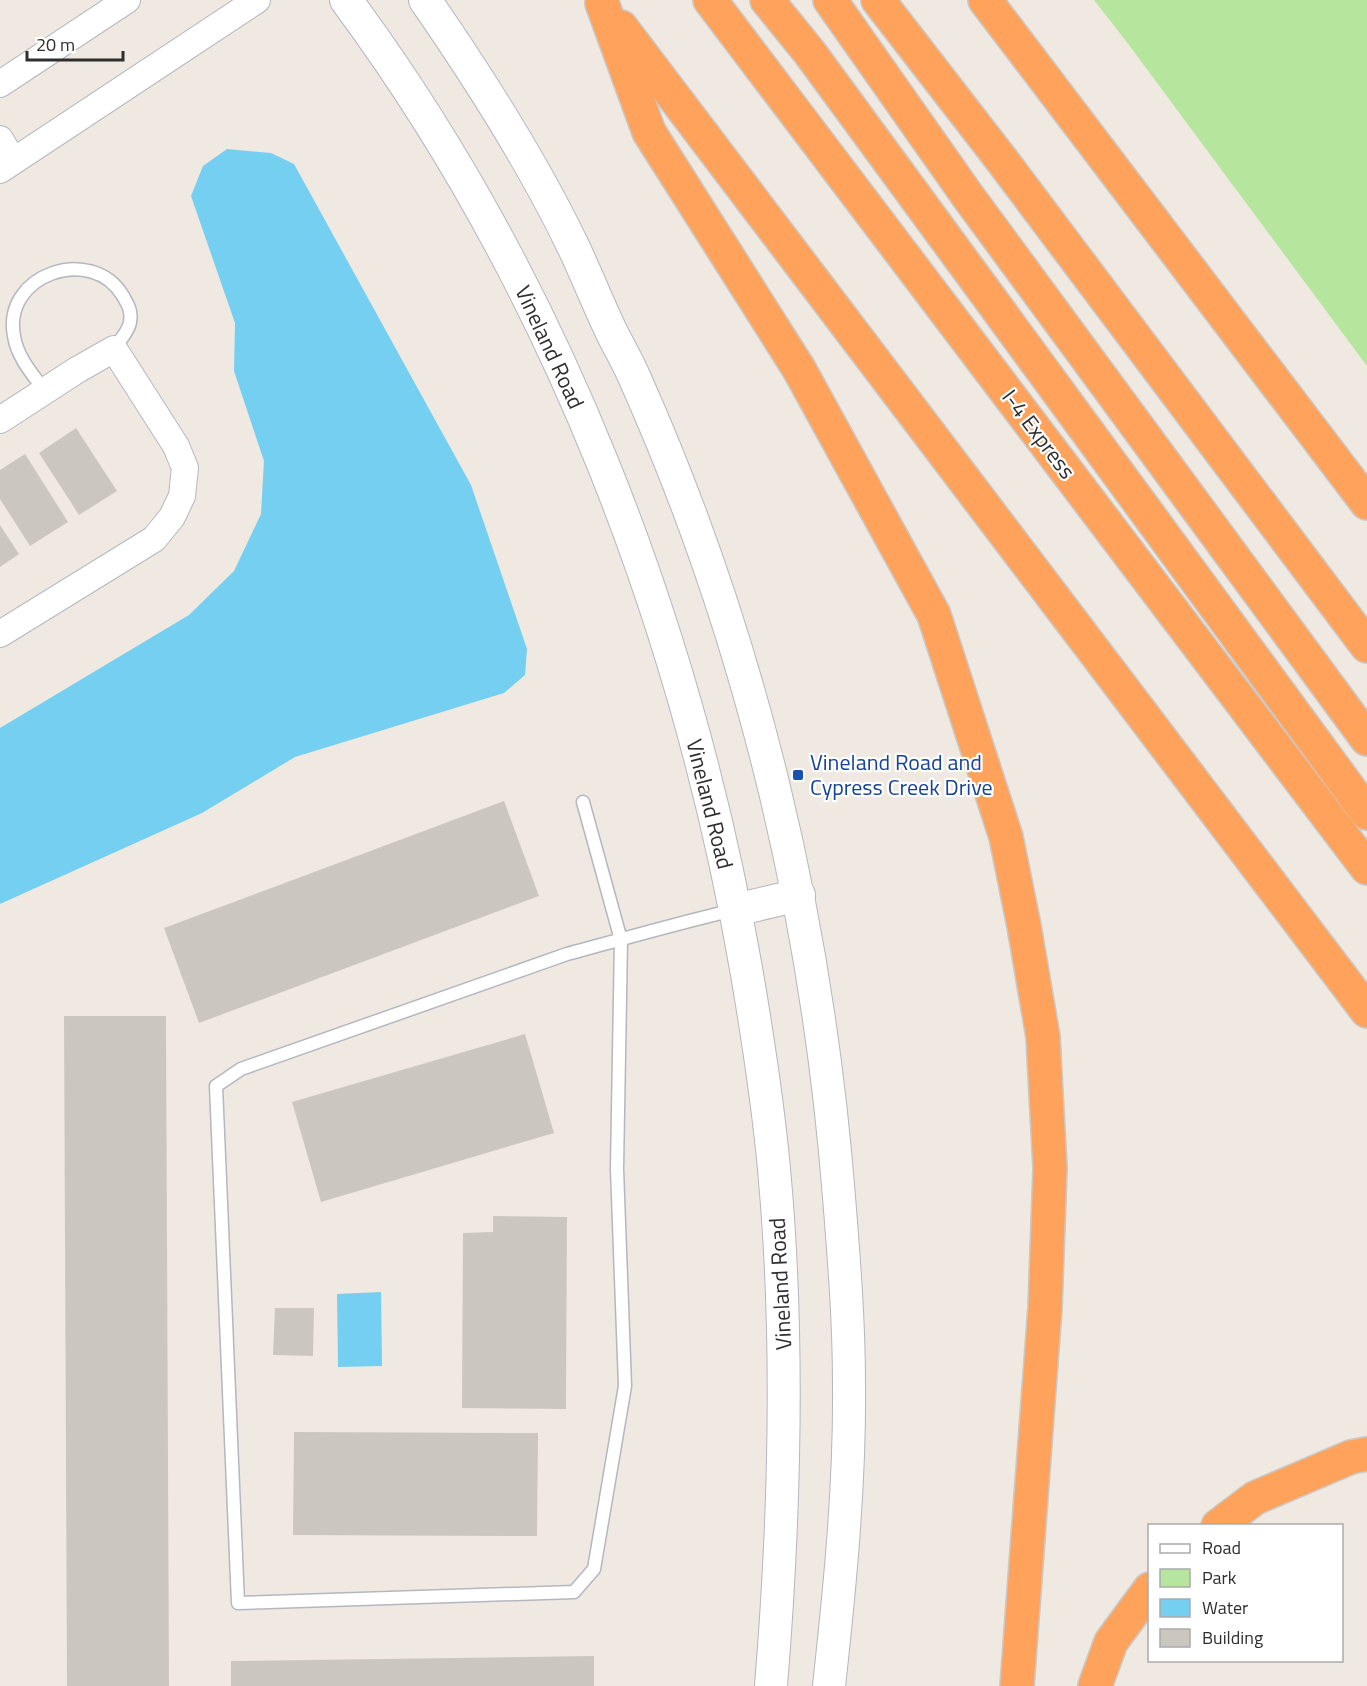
<svg xmlns="http://www.w3.org/2000/svg" width="1367" height="1686" font-family="'Titillium Web',sans-serif">
<style>
.green{fill:#b6e59e}
.water{fill:#75cff0}
.building{fill:#cbc7bf}
.lines{fill:none;stroke-linecap:round;stroke-linejoin:round}
.service-casing{stroke:#b4b7c1;stroke-width:15}
.minor-casing{stroke:#b4b7c1;stroke-width:28}
.tertiary-casing{stroke:#b4b7c1;stroke-width:34}
.motorway-casing{stroke:#c9c9c9;stroke-width:36}
.service{stroke:#fff;stroke-width:12}
.minor{stroke:#fff;stroke-width:26}
.tertiary{stroke:#fff;stroke-width:32}
.motorway{stroke:#ffa35c;stroke-width:33}
.transit-dot{fill:#1a4fb4;stroke:#fff;stroke-width:2}
.labels{text-anchor:middle;dominant-baseline:central;stroke-width:4.5;stroke-linejoin:round;paint-order:stroke}
.street-label{font-size:22px;fill:#2e2e2e;stroke:#fff}
.transit-label{font-size:22px;fill:#164399;stroke:#fff;text-anchor:start}
</style>
<rect width="100%" height="100%" fill="#efe9e1"/>
<polygon class="green" points="1094,0 1367,0 1367,366 1126,41"/>
<g class="water">
<polygon points="227,149 271,153 294,164 471,485 527,649 525,675 504,693 295,757 202,813 0,904 0,728 189,615 234,571 261,514 264,461 234,371 235,323 191,196 203,166"/>
<polygon points="381,1292 382,1366 338,1367 337,1294"/>
</g>
<g class="building">
<polygon points="76,428 117,491 79,515 39,453"/>
<polygon points="25,454 68,522 30,546 0,499 0,470"/>
<polygon points="0,525 19,554 0,567"/>
<polygon points="504,801 539,896 199,1023 164,928"/>
<polygon points="64,1016 166,1016 169,1686 67,1686"/>
<polygon points="525,1034 554,1133 321,1202 292,1102"/>
<polygon points="493,1216 567,1217 566,1409 462,1408 463,1233 493,1232"/>
<polygon points="275,1308 314,1308 313,1356 273,1355"/>
<polygon points="294,1432 538,1433 537,1536 293,1535"/>
<polygon points="594,1656 594,1686 231,1686 231,1661"/>
</g>
<g class="lines">
<defs>
<g id="service">
<path d="M45,391C33,375 17,357 14,336C2,274 92,244 123,296C128,305 132,311 130,322C129,331 119,341 114,349"/>
<path d="M583,802L621,940L617,1169L625,1386L594,1569L574,1592L238,1603L216,1086L241,1069L567,954C623,939 678,923 734,910"/>
</g>
<g id="minor">
<polyline points="0,84 127,0"/>
<polyline points="0,139 13,161"/>
<polyline points="0,170 257,0"/>
<polyline points="0,420 77,370 114,349 176,446 185,468 182,496 172,517 154,539 0,634"/>
</g>
<g id="tertiary">
<path d="M346,0C556,283 687,628 747,974C758,1039 768,1104 774,1169C790,1341 785,1514 771,1686"/>
<path d="M425,0C479,78 531,159 572,244C586,273 598,304 612,333C620,349 629,364 636,381C751,639 817,917 839,1197C844,1259 849,1322 849,1384C850,1485 840,1586 829,1686"/>
<polyline points="735,910 799,895"/>
</g>
<g id="motorway">
<polyline points="710,0 1367,868"/>
<polyline points="767,0 810,53 1367,813"/>
<polyline points="830,0 967,195 1367,739"/>
<polyline points="878,0 1001,159 1367,646"/>
<polyline points="985,0 1367,503"/>
<polyline points="602,3 649,132 799,369 934,615 1006,837 1024,926 1043,1037 1050,1168 1045,1308 1017,1686"/>
<polyline points="621,27 1367,1011"/>
<polyline points="1218,1526 1255,1498 1351,1457 1367,1454"/>
<polyline points="1095,1686 1111,1642 1150,1589"/>
</g>
</defs>
<use href="#service" class="service-casing"/>
<use href="#minor" class="minor-casing"/>
<use href="#tertiary" class="tertiary-casing"/>
<use href="#motorway" class="motorway-casing"/>
<use href="#service" class="service"/>
<use href="#minor" class="minor"/>
<use href="#tertiary" class="tertiary"/>
<use href="#motorway" class="motorway"/>
</g>
<rect class="transit-dot" x="792" y="769" width="12" height="12" rx="3"/>
<g class="labels">
<g class="street-label">
<text transform="translate(550 347) rotate(65)">Vineland Road</text>
<text transform="translate(1039 434) rotate(53)">I-4 Express</text>
<text transform="translate(710 804) rotate(76)">Vineland Road</text>
<text transform="translate(780 1284) rotate(-93)">Vineland Road</text>
</g>
<g class="transit-label">
<text x="810" y="762">Vineland Road and<tspan x="810" dy="25">Cypress Creek Drive</tspan></text>
</g>
</g>
<rect x="1148" y="1524" width="195" height="138" fill="#ffffff" stroke="#ababab" stroke-width="1.5"/>
<rect x="1160" y="1544" width="30" height="9" fill="#ffffff" stroke="#ababab" stroke-width="1.5"/>
<text x="1202" y="1554" font-size="18" fill="#2e2e2e">Road</text>
<rect x="1160" y="1569" width="30" height="18" fill="#b6e59e" stroke="#ababab" stroke-width="1.5"/>
<text x="1202" y="1584" font-size="18" fill="#2e2e2e">Park</text>
<rect x="1160" y="1599" width="30" height="18" fill="#75cff0" stroke="#ababab" stroke-width="1.5"/>
<text x="1202" y="1614" font-size="18" fill="#2e2e2e">Water</text>
<rect x="1160" y="1629" width="30" height="18" fill="#cbc7bf" stroke="#ababab" stroke-width="1.5"/>
<text x="1202" y="1644" font-size="18" fill="#2e2e2e">Building</text>
<path d="M27 51v9h96v-9" fill="none" stroke="#2e2e2e" stroke-width="3"/>
<text x="36" y="51" font-size="18" fill="#2e2e2e" stroke="#ffffff" stroke-width="4.5" paint-order="stroke">20 m</text>
</svg>
